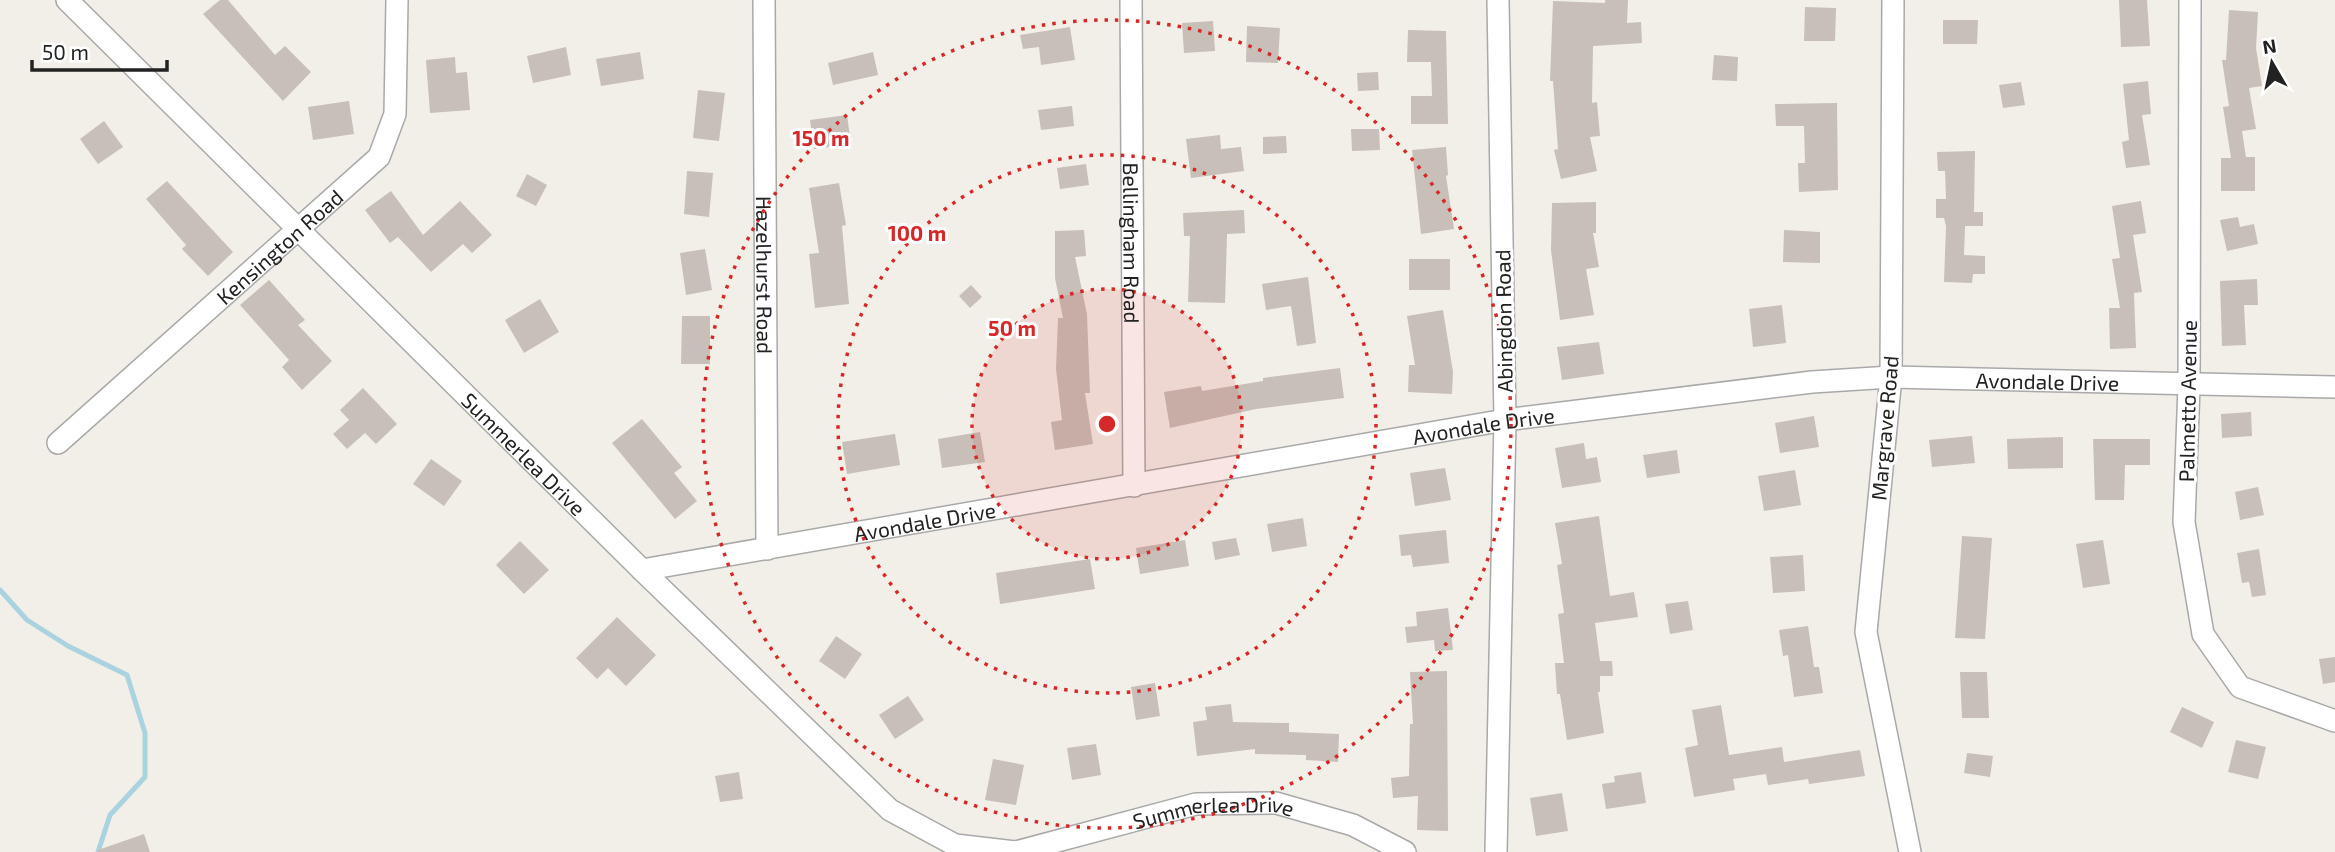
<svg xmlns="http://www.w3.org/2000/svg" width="2335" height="852" font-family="'Exo 2',sans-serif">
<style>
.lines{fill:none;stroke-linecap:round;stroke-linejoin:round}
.stream{stroke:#aad3df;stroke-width:5}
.building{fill:#c7bfb8}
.minor-casing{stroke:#a9a9a9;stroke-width:24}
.minor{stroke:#fff;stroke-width:21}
.ring{fill:none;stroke:#d62828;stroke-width:3.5;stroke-dasharray:3.5 7}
.labels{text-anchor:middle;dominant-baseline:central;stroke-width:6;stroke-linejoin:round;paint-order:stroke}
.street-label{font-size:21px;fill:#222;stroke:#fff}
.centre{fill:#d62828;stroke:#fff;stroke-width:3.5}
.ring-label{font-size:21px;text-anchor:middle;font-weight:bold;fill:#d62828;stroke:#fff;stroke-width:6;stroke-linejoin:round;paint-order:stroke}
</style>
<rect width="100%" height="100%" fill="#f2efe9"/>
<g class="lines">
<polyline class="stream" points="0,590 27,620 68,646 127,675 145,733 145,777 110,815 98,852"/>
</g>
<g class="building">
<polygon points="220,0 228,0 275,55 285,46 311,72 283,101 203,14"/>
<polygon points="1605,0 1628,0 1627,23 1641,22 1642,43 1593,46 1592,103 1597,102 1600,136 1590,137 1597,171 1561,179 1554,150 1558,149 1553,81 1550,81 1553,1 1605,3"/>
<polygon points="2119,0 2147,0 2150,46 2121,47"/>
<polygon points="1805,7 1836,8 1835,41 1804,41"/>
<polygon points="2229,10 2258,12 2256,48 2262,86 2249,88 2256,129 2242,131 2246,157 2255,157 2255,191 2221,191 2221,158 2231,158 2223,107 2229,106 2222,60 2226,60"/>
<polygon points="1943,20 1978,20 1977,44 1943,44"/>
<polygon points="1213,21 1215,51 1184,53 1182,23"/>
<polygon points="1247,26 1280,28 1278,63 1246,62"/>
<polygon points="1070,27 1075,60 1041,65 1039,47 1023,49 1020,35"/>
<polygon points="1408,30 1446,31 1448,124 1411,124 1411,96 1432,96 1431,62 1407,62"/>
<polygon points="566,47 571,75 533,83 527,56"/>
<polygon points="640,52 644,79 601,86 596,59"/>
<polygon points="873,52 878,75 833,85 828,63"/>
<polygon points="1714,55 1738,57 1737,81 1712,80"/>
<polygon points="455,57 456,73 467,72 470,110 430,113 426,60"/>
<polygon points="1378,72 1379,90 1358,91 1357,73"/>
<polygon points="2148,81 2151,114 2142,115 2150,165 2126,168 2122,142 2129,140 2123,84"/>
<polygon points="2021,82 2025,105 2003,108 1999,85"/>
<polygon points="698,90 725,93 719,141 693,138"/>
<polygon points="349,101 354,134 313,140 308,107"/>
<polygon points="1837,103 1838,190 1799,192 1798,163 1805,163 1804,126 1776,126 1775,104"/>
<polygon points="1072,106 1074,126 1041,130 1038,110"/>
<polygon points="847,115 851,144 814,149 810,120"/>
<polygon points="104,121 123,147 98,164 80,139"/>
<polygon points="1351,129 1379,129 1380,150 1352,151"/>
<polygon points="1220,135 1221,149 1241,147 1244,171 1191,178 1186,139"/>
<polygon points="1286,136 1287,153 1263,154 1263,137"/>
<polygon points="1446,147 1448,175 1446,176 1454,229 1421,234 1412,150"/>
<polygon points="1975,151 1974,212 1983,212 1983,226 1965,226 1964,255 1985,256 1985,274 1973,274 1972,283 1944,282 1946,226 1944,218 1936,218 1936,199 1946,199 1945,171 1938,171 1937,152"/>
<polygon points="1086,164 1089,185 1060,189 1057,168"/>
<polygon points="687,171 713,173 709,217 684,214"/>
<polygon points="527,174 547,185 536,206 516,196"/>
<polygon points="167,181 233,252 208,276 182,249 186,245 146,199"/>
<polygon points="839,183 846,225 842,226 849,304 815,308 809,254 819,253 809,188"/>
<polygon points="391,191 423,235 460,201 492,235 472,253 463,244 431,272 398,237 390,243 365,210"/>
<polygon points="2141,201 2146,233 2133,235 2142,292 2134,293 2136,348 2110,349 2109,308 2120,308 2112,259 2120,258 2112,206"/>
<polygon points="1596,202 1596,233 1593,233 1599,267 1586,269 1594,315 1560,320 1551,250 1552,203"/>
<polygon points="1244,210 1245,233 1227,234 1225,303 1188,302 1190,236 1184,236 1183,213"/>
<polygon points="2238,217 2240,227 2254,224 2258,244 2227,251 2220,220"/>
<polygon points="1084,230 1086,256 1075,257 1087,314 1090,393 1085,393 1093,444 1055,450 1051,422 1062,420 1056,369 1058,318 1063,318 1055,278 1055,231"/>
<polygon points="1784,230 1820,232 1820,263 1783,262"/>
<polygon points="705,249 712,290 686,295 680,253"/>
<rect x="1409" y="259" width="41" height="31"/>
<polygon points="1308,277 1316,343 1297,346 1291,306 1266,310 1262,284"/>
<polygon points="2257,279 2258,305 2244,305 2246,345 2222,346 2220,281"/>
<polygon points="269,280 305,320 298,325 332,361 302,390 282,367 289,360 240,305"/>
<polygon points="971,285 982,297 970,308 959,296"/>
<polygon points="540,299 559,332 524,353 505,320"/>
<polygon points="1782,305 1786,343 1753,347 1749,309"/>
<polygon points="1443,310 1453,372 1452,394 1408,392 1409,365 1415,365 1407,316"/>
<polygon points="682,316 710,316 710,364 681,364"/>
<polygon points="1599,342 1604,374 1562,380 1557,347"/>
<polygon points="1340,368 1344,398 1256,409 1170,428 1164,392 1201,386 1202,391 1263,381 1263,378"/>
<polygon points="363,388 397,424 376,444 365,433 347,449 333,434 349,420 340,410"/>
<polygon points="2251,412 2252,436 2222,438 2221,414"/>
<polygon points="1814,416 1819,447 1780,453 1775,423"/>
<polygon points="642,419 682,467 674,473 697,501 675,519 612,443"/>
<polygon points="980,432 985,462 942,468 938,439"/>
<polygon points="895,434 900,465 847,474 842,442"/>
<polygon points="1972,436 1975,463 1932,467 1929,440"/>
<polygon points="2063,437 2063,468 2008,469 2007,439"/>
<polygon points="2093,439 2150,439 2150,465 2125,465 2124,500 2095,500"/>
<polygon points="1584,443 1586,459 1597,457 1601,482 1562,488 1555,448"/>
<polygon points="1677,450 1680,473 1647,478 1643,455"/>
<polygon points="431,459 462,481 444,506 413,484"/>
<polygon points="1445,468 1451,500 1415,506 1410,473"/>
<polygon points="1795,470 1801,505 1764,511 1758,476"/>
<polygon points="2258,487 2264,515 2240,520 2235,492"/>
<polygon points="1599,516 1610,596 1634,592 1638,617 1595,623 1600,661 1612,661 1613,676 1600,676 1600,692 1598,692 1604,733 1567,740 1560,694 1557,694 1555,663 1564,663 1558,614 1564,613 1557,565 1562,564 1555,523"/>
<polygon points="1303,518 1307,546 1272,552 1267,524"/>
<polygon points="1446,530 1449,563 1413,567 1411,555 1401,556 1399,535"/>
<polygon points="1962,536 1992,538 1985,639 1955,638"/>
<polygon points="1236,538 1240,555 1215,560 1212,542"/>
<polygon points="1185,540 1189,566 1140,574 1136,548"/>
<polygon points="2103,540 2110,584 2083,588 2076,544"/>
<polygon points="520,541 549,570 524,594 496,565"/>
<polygon points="2259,549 2266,595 2252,597 2249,582 2242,583 2237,553"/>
<polygon points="1803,555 1805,591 1773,593 1770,557"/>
<polygon points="1090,559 1095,589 1000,604 996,573"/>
<polygon points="1688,601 1693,630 1670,634 1665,604"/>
<polygon points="1448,608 1453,650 1435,651 1434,640 1407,643 1405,627 1417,626 1416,612"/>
<polygon points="617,617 656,655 626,686 608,668 597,679 576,658"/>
<polygon points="1808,626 1814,667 1819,667 1823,693 1794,697 1788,655 1783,656 1779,630"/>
<polygon points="836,636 862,654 845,679 819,661"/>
<polygon points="2335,657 2335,682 2323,684 2319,659"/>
<polygon points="1447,671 1448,831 1417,830 1418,796 1393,798 1391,778 1409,776 1410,724 1413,724 1410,672"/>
<polygon points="1960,672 1987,672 1989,718 1962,718"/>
<polygon points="1155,683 1160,716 1136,720 1131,687"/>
<polygon points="908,696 924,720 895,739 879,715"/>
<polygon points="1231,704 1233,722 1289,723 1289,732 1339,734 1338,762 1306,760 1306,755 1255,754 1255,749 1197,756 1193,722 1207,720 1205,707"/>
<polygon points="1721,705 1729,755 1782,747 1784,762 1860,750 1865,776 1809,784 1808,779 1768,785 1766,774 1733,779 1735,790 1694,797 1685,748 1698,745 1692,710"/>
<polygon points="2182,707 2214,722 2202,748 2170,732"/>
<polygon points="2236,740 2266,747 2258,779 2228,772"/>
<polygon points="1096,744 1101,775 1072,780 1067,748"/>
<polygon points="1967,753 1993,756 1990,777 1964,773"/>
<polygon points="993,759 1024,765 1016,805 985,800"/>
<polygon points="739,772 743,799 720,802 715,776"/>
<polygon points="1641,772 1646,803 1606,809 1602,784 1615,782 1614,776"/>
<polygon points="1562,793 1568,831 1536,836 1530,798"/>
<polygon points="144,834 150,852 98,852 98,850"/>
</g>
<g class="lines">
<defs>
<g id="minor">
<path id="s1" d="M67,0L642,570L890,810L955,845L1015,852"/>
<path id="s2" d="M764,0L767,549"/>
<path id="s3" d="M1131,0L1134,486"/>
<polyline points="1893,0 1891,377 1866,632 1910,852"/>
<polyline points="2190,0 2189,386 2184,522 2203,634 2240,687 2335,721"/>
<path id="s4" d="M58,443L379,157L395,114L397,0"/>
<path id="s5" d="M642,570L1505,420L1812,382L1891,377L2335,387"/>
<path id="s6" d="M1016,852L1196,804L1276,803L1353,825L1405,852"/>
<polyline points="1496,852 1505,420 1498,0"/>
</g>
</defs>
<use href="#minor" class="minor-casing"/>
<use href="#minor" class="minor"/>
</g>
<circle cx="1107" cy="424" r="135" fill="#d62828" fill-opacity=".12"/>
<g class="ring">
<circle cx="1107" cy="424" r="135"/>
<circle cx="1107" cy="424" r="269"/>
<circle cx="1107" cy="424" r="404"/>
</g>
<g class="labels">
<g class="street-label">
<text stroke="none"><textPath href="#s3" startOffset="243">Bellingham Road</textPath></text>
<text stroke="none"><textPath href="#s4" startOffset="296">Kensington Road</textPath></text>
<text stroke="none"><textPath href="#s2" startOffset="275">Hazelhurst Road</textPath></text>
<text transform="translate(1503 321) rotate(-91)">Abingdon Road</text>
<text stroke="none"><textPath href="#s5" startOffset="1421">Avondale Drive</textPath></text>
<text transform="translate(2187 401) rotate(-89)">Palmetto Avenue</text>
<text stroke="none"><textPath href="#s5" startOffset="854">Avondale Drive</textPath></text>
<text transform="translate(1884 428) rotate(-85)">Margrave Road</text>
<text stroke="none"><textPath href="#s1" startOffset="644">Summerlea Drive</textPath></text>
<text stroke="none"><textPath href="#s5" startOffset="287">Avondale Drive</textPath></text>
<text stroke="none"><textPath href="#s6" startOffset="203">Summerlea Drive</textPath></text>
</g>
</g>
<circle cx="1107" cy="424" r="10" class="centre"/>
<g class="ring-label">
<text x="821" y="146">150 m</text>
<text x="917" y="241">100 m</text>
<text x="1012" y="336">50 m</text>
</g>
<g transform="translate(2272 63) rotate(351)" stroke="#ffffff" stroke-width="5" paint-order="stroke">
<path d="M0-5L12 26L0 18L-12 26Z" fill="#222222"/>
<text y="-10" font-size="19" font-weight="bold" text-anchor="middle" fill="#222222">N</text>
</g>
<path d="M32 60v10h135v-10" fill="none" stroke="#222222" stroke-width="3.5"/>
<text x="42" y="60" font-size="21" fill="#222222" stroke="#ffffff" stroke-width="5" paint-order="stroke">50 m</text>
</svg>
